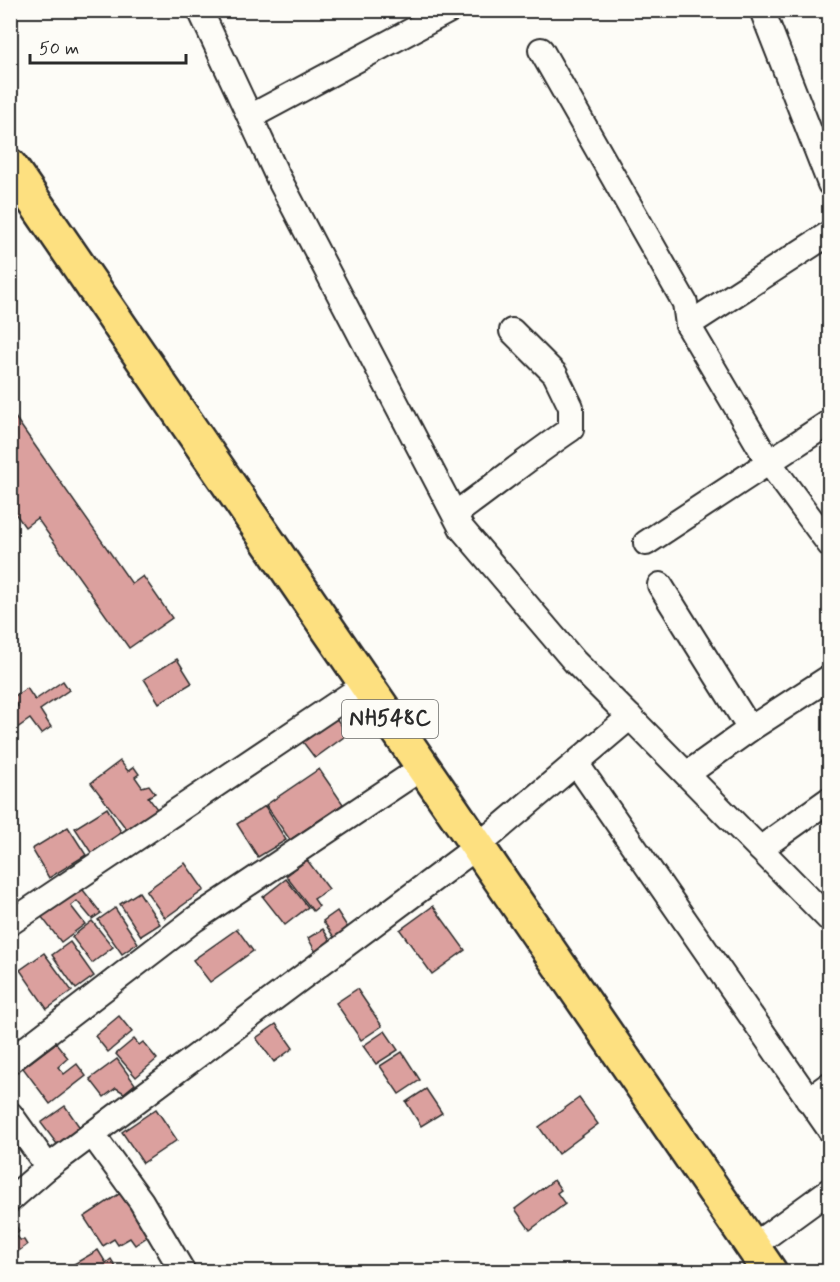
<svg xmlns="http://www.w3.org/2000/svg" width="840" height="1282" font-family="Mynerve,sans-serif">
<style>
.building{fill:#dba09e;stroke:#2b2b2b;stroke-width:1.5}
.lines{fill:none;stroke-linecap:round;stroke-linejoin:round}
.minor-casing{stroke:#2b2b2b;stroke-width:28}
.highway-casing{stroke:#2b2b2b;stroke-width:38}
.minor{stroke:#fdfcf7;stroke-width:24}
.highway{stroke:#fde080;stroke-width:33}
.labels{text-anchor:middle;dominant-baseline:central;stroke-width:4.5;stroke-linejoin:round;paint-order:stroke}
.shield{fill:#fdfcf7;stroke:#6a6a68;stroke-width:1.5}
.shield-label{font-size:22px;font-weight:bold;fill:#2b2b2b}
</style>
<rect width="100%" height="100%" fill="#fdfcf7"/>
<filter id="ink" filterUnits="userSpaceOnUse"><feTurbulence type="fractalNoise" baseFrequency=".0167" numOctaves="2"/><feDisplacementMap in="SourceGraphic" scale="12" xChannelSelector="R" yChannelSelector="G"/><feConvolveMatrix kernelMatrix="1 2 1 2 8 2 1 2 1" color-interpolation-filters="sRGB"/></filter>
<g filter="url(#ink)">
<g class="building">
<polygon points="10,410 132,584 143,576 172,618 129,648 37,518 25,527 10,506"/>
<polygon points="177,659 192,683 159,703 144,679"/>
<polygon points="63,681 69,690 40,710 51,727 41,734 30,719 10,733 10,711 18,706 12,698 27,688 35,700"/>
<polygon points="332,713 348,734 315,758 299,737"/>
<polygon points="120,761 128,771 134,767 139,774 135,777 142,787 149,785 155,793 148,797 157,809 128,831 91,783"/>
<polygon points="319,769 343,804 290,840 266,805"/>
<polygon points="265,806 286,840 258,857 237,824"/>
<polygon points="107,808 123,835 92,854 75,828"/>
<polygon points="68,827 86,855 49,878 32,849"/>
<polygon points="307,860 329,889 314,899 319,906 313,911 286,876"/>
<polygon points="185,863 204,890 165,918 146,891"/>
<polygon points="286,879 308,907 285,925 263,897"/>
<polygon points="80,886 101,913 92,919 77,901 71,906 85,924 61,942 41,916"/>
<polygon points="139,892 160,924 141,936 120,904"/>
<polygon points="433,906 465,950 432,974 400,930"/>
<polygon points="115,908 138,943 122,954 98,920"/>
<polygon points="337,911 352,934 338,943 323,921"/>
<polygon points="92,921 113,947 92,963 72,937"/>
<polygon points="237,929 253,951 210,982 193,960"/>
<polygon points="323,929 333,945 317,954 308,938"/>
<polygon points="70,942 94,976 76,989 52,955"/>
<polygon points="44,953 72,991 47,1009 20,970"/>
<polygon points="357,989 382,1026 361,1040 336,1003"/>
<polygon points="119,1016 132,1032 108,1052 95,1036"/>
<polygon points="276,1024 293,1048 274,1062 256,1038"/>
<polygon points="385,1031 398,1050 376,1064 363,1046"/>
<polygon points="134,1039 139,1045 143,1042 157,1059 136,1077 116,1054"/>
<polygon points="56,1043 68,1058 58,1067 64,1074 77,1064 86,1076 50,1104 23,1068"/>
<polygon points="402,1052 420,1080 399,1094 380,1066"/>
<polygon points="117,1059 135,1084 124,1093 116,1088 104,1097 90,1079"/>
<polygon points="426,1089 442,1113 421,1126 406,1102"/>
<polygon points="579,1098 598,1124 558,1154 539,1127"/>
<polygon points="65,1106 83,1132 60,1148 41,1123"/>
<polygon points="156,1109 177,1140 143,1163 122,1132"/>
<polygon points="554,1180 561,1190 557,1193 565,1204 530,1230 515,1209"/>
<polygon points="122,1192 150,1235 135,1245 130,1238 118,1245 114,1239 103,1246 84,1217"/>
<polygon points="12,1220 19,1231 15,1234 20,1240 24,1240 27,1245 10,1257"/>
<polygon points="98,1250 106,1263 111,1259 119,1272 79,1272 74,1264"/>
</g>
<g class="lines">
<defs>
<g id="minor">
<polyline points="762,10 830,184"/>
<polyline points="541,50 685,303 688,325 768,461 830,545"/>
<polyline points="250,117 450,10"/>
<polyline points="688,325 830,233"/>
<path d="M455,514C494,486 531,456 571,429V407L555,374L512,331"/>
<polyline points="646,543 830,422"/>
<polyline points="660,585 750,729"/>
<polyline points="630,717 830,920"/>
<polyline points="576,763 830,1130"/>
<polyline points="687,774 750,729 830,677"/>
<polyline points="760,849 830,799"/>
<polyline points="10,923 366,684"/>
<polyline points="10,1061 195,919 423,767"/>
<polyline points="808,1100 830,1084"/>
<polyline points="10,1114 48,1167"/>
<polyline points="92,1134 141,1201 183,1272"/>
<polyline points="10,1200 48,1167 478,846 630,717 575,662 462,529 277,175 200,10"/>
<polyline points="753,1246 830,1190"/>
</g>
<polyline id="highway" points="10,166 770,1272"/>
</defs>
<use href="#minor" class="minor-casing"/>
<use href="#highway" class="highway-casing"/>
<use href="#minor" class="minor"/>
<use href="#highway" class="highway"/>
</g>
</g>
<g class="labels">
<rect class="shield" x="342" y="700" width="96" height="38" rx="4.5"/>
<g class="shield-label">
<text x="390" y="719">NH548C</text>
</g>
</g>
<rect width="840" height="1282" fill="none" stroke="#fdfcf7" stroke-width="36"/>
<rect x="18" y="18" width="804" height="1246" fill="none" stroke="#2b2b2b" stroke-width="2" filter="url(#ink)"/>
<path d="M30 54v9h156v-9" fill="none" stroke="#2b2b2b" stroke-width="3"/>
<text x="39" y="54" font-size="18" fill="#2b2b2b" stroke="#fdfcf7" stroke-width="4.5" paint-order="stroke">50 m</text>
</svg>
